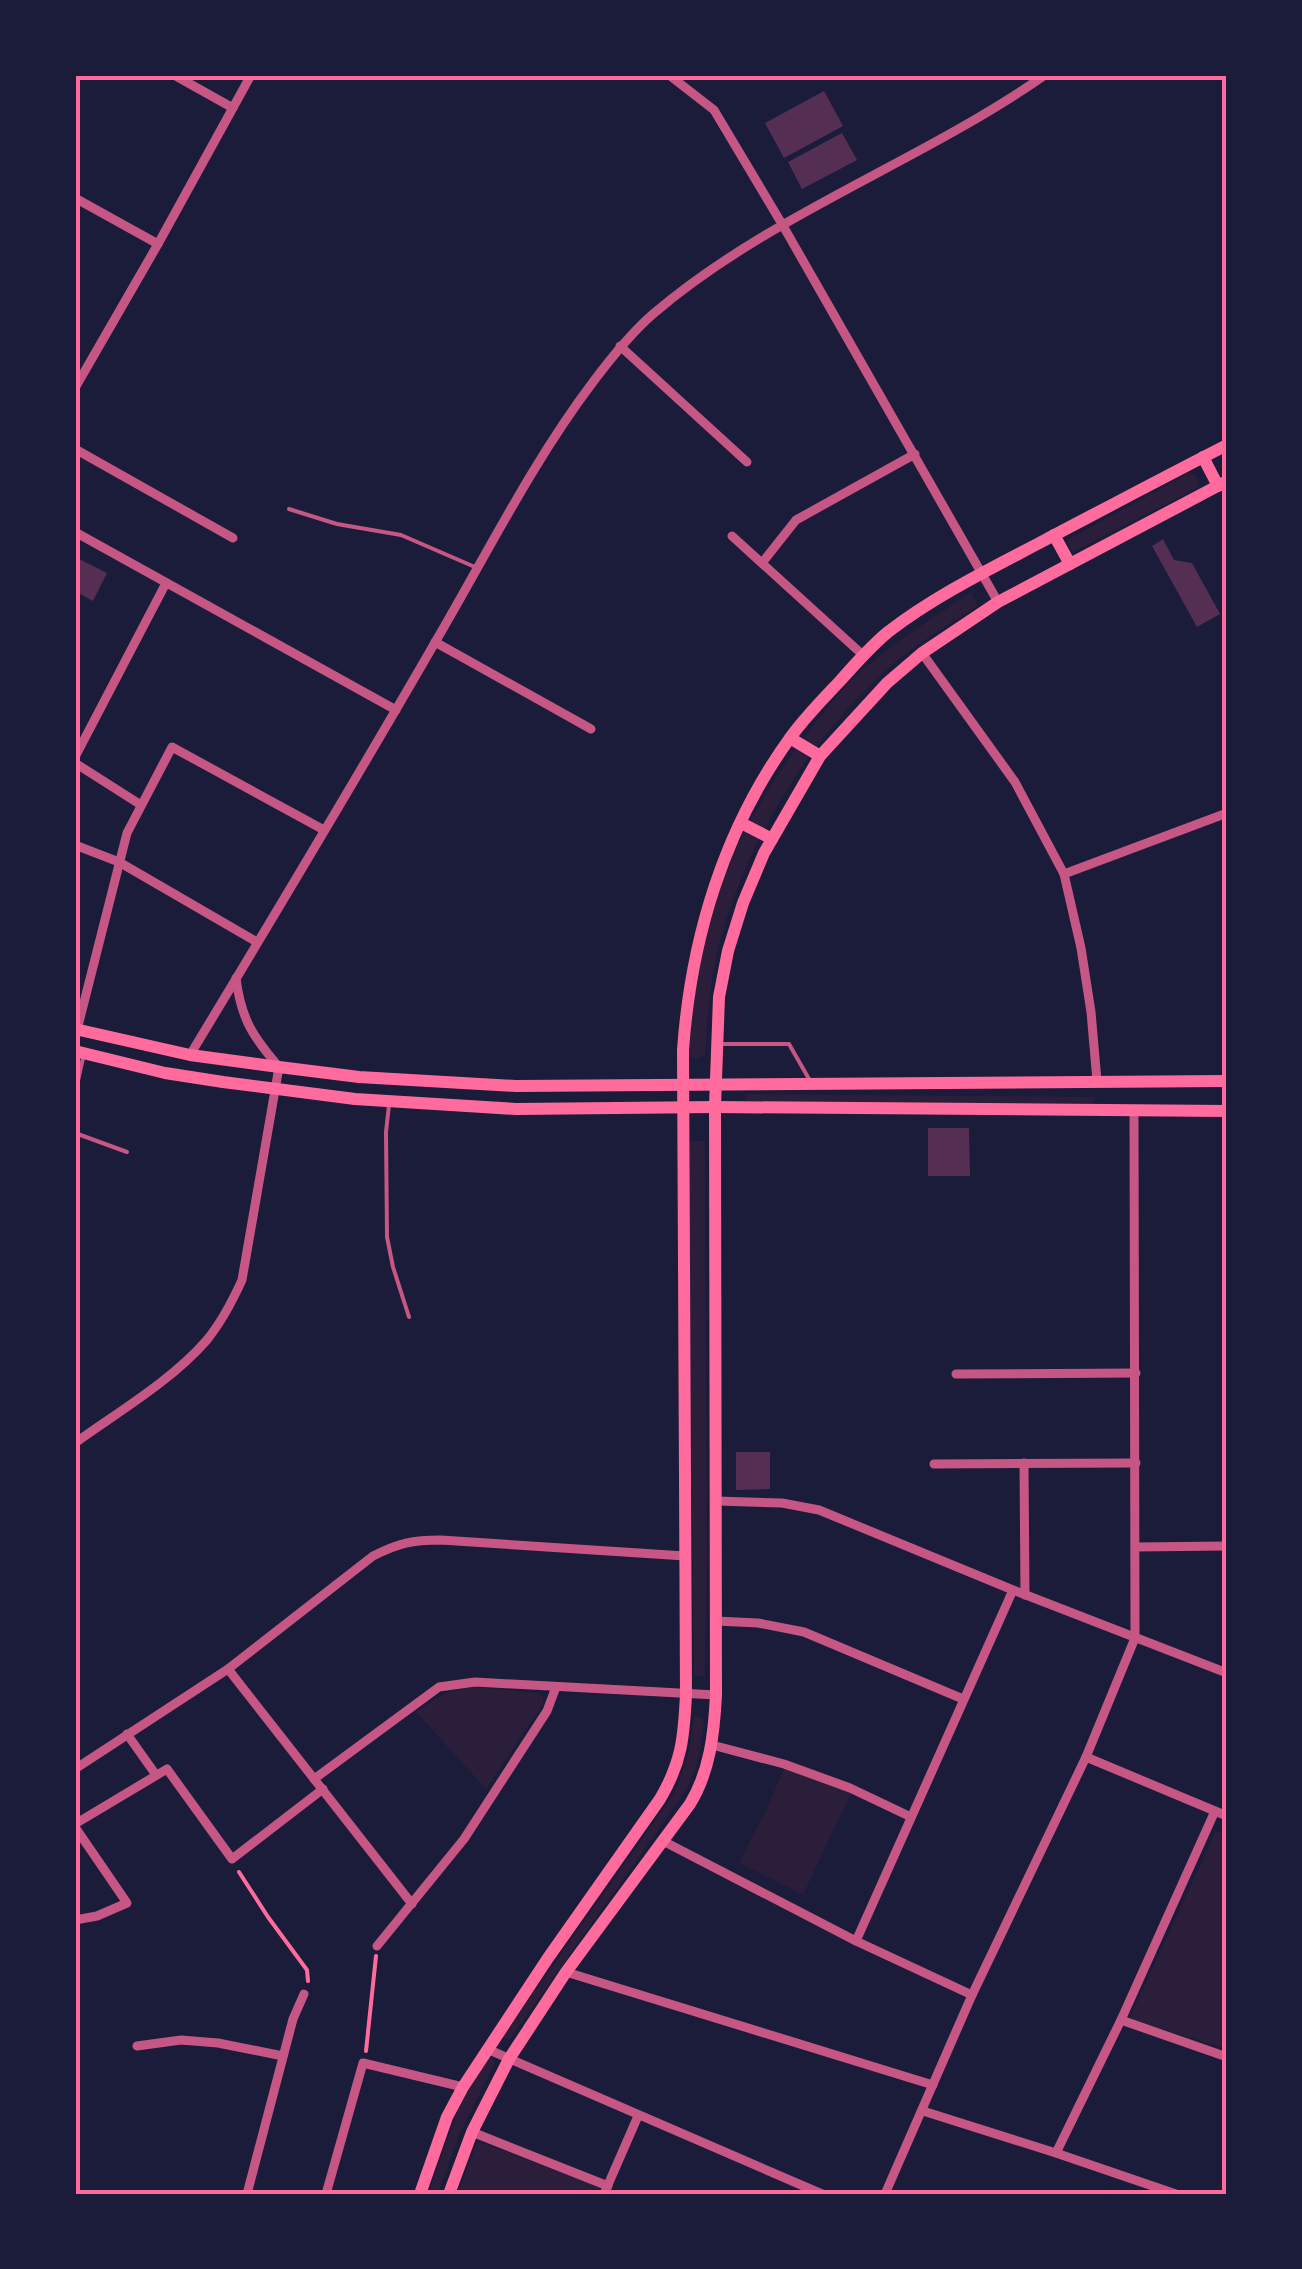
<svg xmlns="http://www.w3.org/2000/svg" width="1302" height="2269" font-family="'Fira Sans Condensed',sans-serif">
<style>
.green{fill:#2a1e3b}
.building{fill:#542f53}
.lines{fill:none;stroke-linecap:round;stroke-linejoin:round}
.path{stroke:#ff6b9d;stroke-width:4}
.service{stroke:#c65784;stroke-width:4}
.minor{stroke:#c65784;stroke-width:9}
.secondary{stroke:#ff6b9d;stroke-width:12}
.neatline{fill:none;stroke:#ff6b9d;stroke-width:4}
</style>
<rect width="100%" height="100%" fill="#1b1b3a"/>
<g class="green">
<polygon points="1189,473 1196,475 1199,483 1197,488 1073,552 1067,541 1069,539"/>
<path d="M971,592L978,605C949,625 917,643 891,666C812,736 751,833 722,934C710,974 708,1014 705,1055L698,1058L687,1056C690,1033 691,1010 694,987C706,899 744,821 795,750C814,724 836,695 859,673C893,642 933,618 971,592Z"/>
<polygon points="745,1094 1094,1097 1093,1103 746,1103"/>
<polygon points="688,1141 705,1141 707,1555 705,1676 694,1676"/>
<path d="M473,1687L538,1693L543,1697V1704L486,1789L416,1712C434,1699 449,1689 473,1687Z"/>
<path d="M699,1716L704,1720C701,1748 699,1767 685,1792L510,2039H505L503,2036L673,1795C685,1769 692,1746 693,1717Z"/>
<polygon points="784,1769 851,1793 803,1895 739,1863 767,1808"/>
<polygon points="1216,1831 1227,1835 1227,2049 1129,2019"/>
<polygon points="488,2058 493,2059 495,2063 460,2133 438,2194 428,2194 460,2104"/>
<polygon points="478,2141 599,2187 596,2194 457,2194"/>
</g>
<g class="building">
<polygon points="824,91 843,126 784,158 765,123"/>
<polygon points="842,133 857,160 802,189 788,162"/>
<polygon points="1163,539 1174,560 1192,563 1220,614 1197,627 1152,546"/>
<polygon points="75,557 107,573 93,601 75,591"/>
<polygon points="928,1128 969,1128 970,1176 928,1176"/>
<polygon points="736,1452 770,1452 770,1489 736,1490"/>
</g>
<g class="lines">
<g class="path">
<polyline points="239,1872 268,1917 307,1970 308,1981"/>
<polyline points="366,2051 376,1956"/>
</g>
<g class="service">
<polyline points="289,509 337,524 401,535 475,567"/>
<polyline points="719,1044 789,1044 809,1079"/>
<polyline points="389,1105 386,1132 387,1237 393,1267 409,1317"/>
<polyline points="75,1109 77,1085 83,1058"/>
<polyline points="75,1133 127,1152"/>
</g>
<g class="minor">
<polyline points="174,75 233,108"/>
<polyline points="669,75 714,110 782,224 998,602"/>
<polyline points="75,198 158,244"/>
<polyline points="620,346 747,462"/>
<polyline points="75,388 158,244 251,75"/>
<polyline points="75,449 233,538"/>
<polyline points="75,532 396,710"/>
<polyline points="732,536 864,656"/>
<polyline points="762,563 796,520 915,454"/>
<polyline points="435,642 591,729"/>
<polyline points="922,653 1015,782 1064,874 1081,948 1091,1012 1097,1081"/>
<polyline points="75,757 166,583"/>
<polyline points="75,763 141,805"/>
<polyline points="75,845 119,862 257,942"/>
<polyline points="1064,874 1227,813"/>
<polyline points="77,1030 127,833 172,747 324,830"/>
<path d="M190,1055C277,911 364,766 448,620C494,540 537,456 593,382C611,358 630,334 653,314C770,214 919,163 1045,75"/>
<polyline points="956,1374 1136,1373"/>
<path d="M75,1443C118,1412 171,1381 206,1341C221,1323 232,1302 242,1280L279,1067C253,1037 241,1019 236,978"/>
<polyline points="1024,1463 1025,1595"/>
<polyline points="934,1464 1136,1463"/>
<polyline points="717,1501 782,1503 819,1510 1013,1590 1227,1673"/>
<polyline points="1136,1547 1227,1546"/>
<polyline points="716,1621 758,1623 804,1632 963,1699"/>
<polyline points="228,1669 412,1904"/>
<polyline points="127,1734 156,1775"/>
<polyline points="712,1745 784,1764 850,1788 911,1817"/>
<polyline points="1086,1757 1227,1816"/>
<path d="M75,1769L228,1669L373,1556C399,1543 412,1540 441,1540L685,1556"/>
<polyline points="314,1779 439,1687 475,1682 716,1695"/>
<polyline points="75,1824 167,1769 232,1859 323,1789"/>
<polyline points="75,1827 127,1903 97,1916 75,1920"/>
<polyline points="663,1841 856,1941 972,1995"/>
<polyline points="856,1941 1013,1590"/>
<polyline points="377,1946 464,1839 547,1711 556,1687"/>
<polyline points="566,1972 933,2085"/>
<polyline points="1121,2020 1227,2057"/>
<polyline points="137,2046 181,2040 218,2043 283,2056"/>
<polyline points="487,2049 822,2194"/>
<polyline points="923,2111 1056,2153 1176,2194"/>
<polyline points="472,2132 608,2186"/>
<polyline points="1056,2153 1121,2020 1215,1811"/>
<polyline points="247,2194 293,2019 304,1994"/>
<polyline points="326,2194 363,2063 463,2087"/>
<polyline points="604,2194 638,2116"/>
<polyline points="885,2194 972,1995 1086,1757 1135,1638 1134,1110"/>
</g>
<g class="secondary">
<polyline points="1203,457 1218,486"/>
<polyline points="1054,535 1070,564"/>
<polyline points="790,738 820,756"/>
<polyline points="741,823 772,839"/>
<polyline points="75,1029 190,1055 279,1067 359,1077 516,1086 1227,1081"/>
<polyline points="75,1051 165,1073 223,1082 355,1099 516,1109 715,1107 1227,1111"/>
<path d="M420,2194L447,2117L463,2087L548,1958L660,1799C682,1762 684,1736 686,1694L683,1050C691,938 724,829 790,738C805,717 823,699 840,681C855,664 871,646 888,632C936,595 992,568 1045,540C1106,508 1166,476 1227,445"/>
<path d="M449,2194L472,2132L509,2059L566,1972L690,1804C710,1771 714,1734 716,1695L715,1107L719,997L728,951L743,903L764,853L820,756L887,683L922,653L998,602L1227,481"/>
</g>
</g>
<rect width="1302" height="2269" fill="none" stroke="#1b1b3a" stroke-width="155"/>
<rect x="78" y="78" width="1146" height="2114" class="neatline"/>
</svg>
